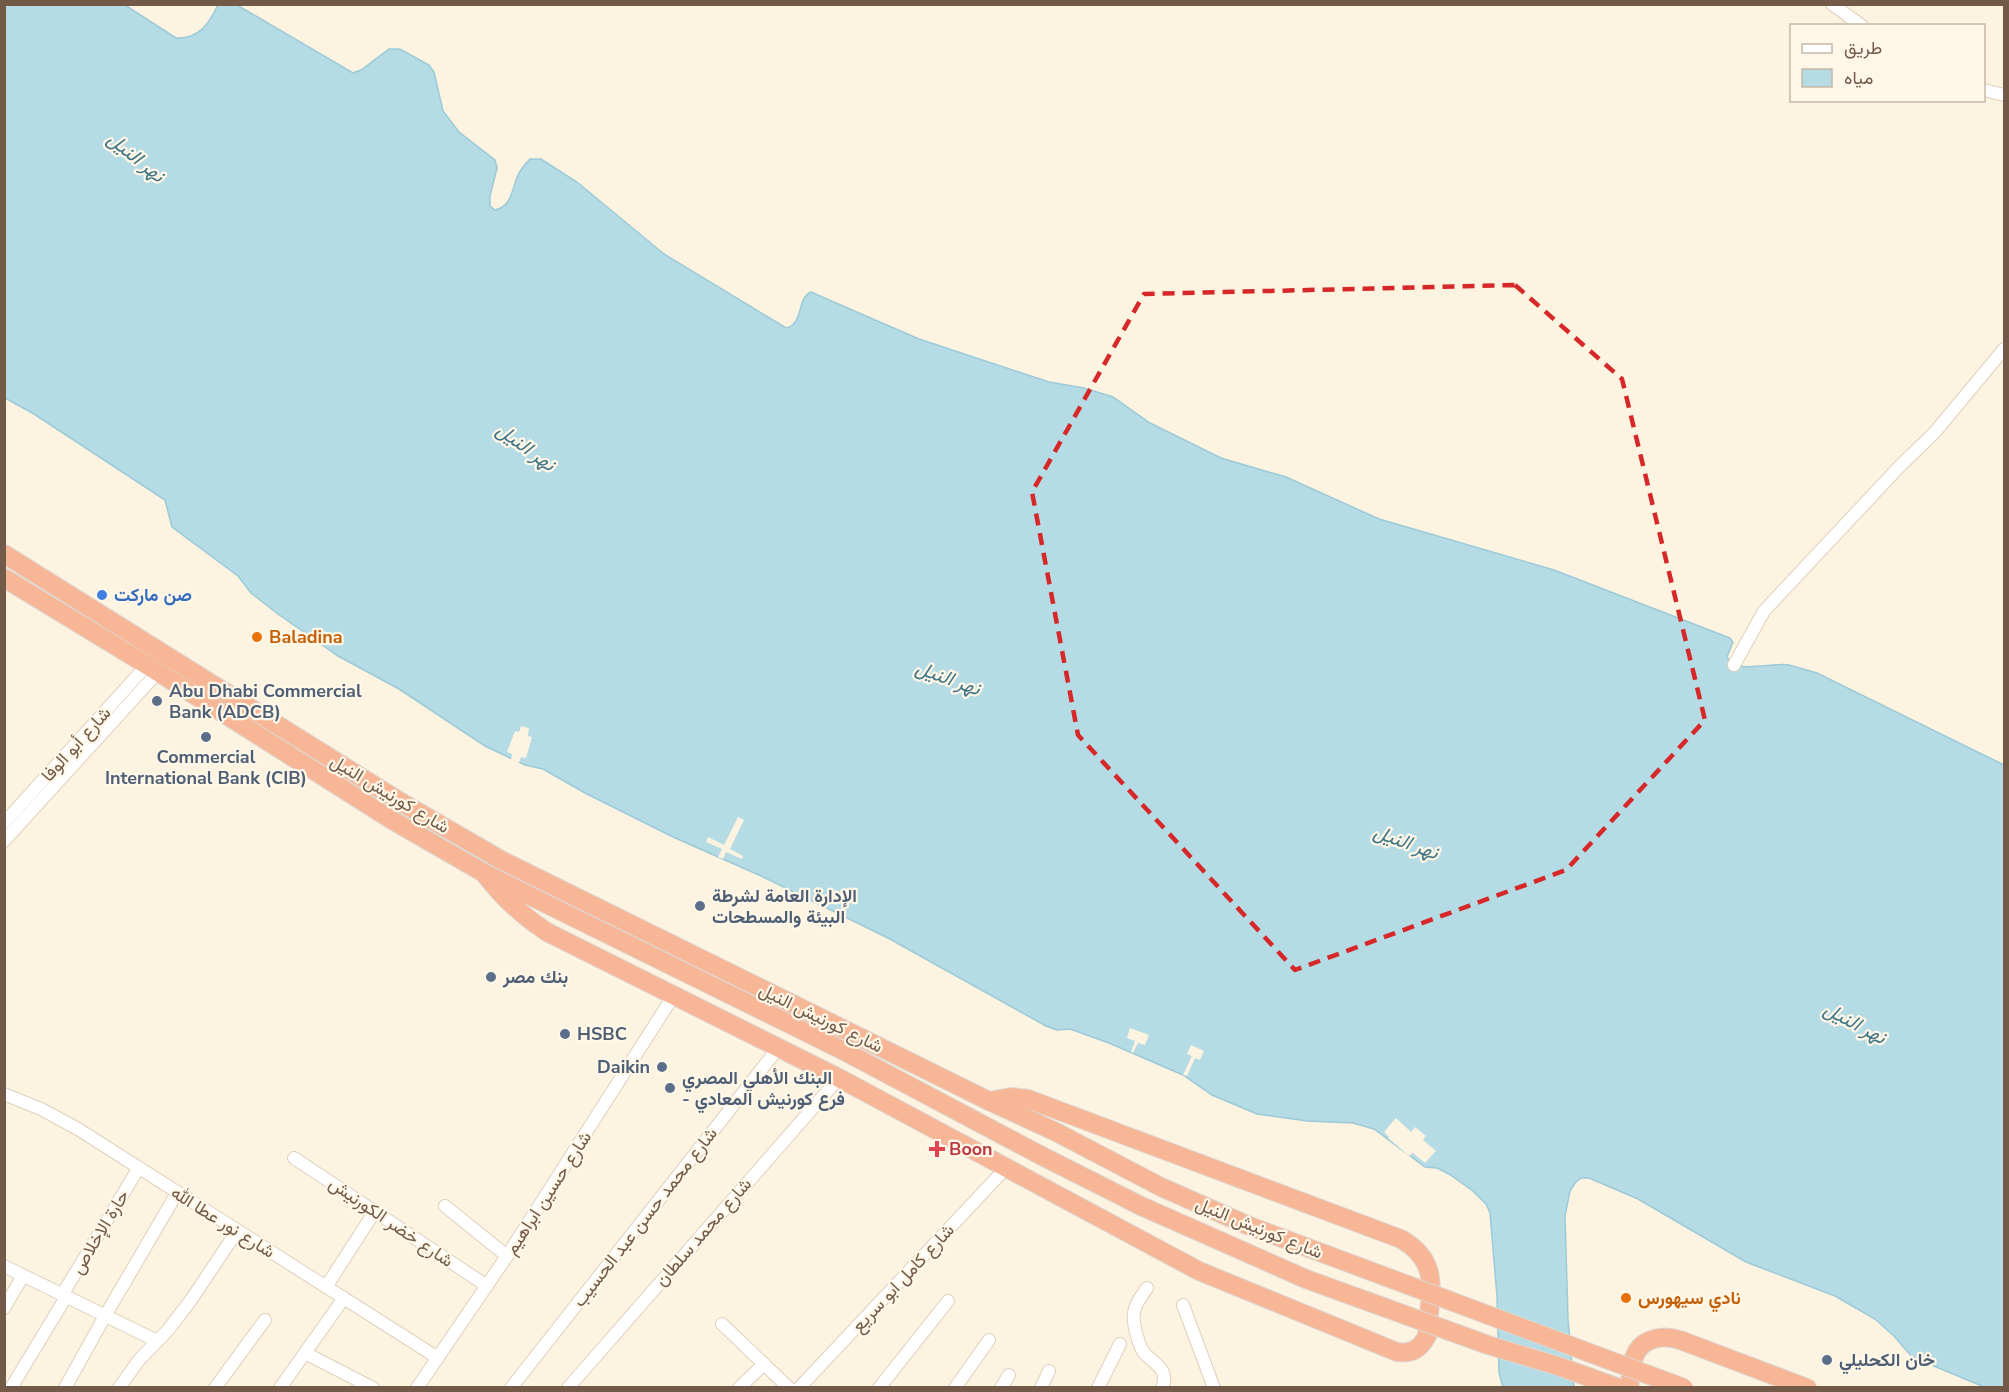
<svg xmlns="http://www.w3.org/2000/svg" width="2009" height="1392" font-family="'Nunito Sans',Vazirmatn,sans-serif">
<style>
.water{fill:#b5dbe5;stroke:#9ccad7;stroke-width:1.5}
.pier{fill:#fcf3e1}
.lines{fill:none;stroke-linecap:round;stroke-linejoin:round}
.minor-casing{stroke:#e0d0bd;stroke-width:14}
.highway-casing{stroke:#ddd7d3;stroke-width:20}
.minor{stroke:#fff;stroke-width:12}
.highway{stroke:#f7b797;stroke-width:18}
.highway-bridge-casing{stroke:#ddd7d3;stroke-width:20;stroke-linecap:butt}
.highway-bridge{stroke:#f7b797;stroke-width:18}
.marked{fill:none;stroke:#d62828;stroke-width:4.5;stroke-dasharray:12 8;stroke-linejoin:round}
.shop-dot{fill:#3f7fe0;stroke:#fff7e7;stroke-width:2}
.food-dot{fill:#e8710a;stroke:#fff7e7;stroke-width:2}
.service-dot{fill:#5c6f8a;stroke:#fff7e7;stroke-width:2}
.health-dot{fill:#e0444e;stroke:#fff7e7;stroke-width:2}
.labels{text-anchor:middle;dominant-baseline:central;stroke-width:4.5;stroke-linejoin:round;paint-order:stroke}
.shop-label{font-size:18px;font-weight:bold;fill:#366cbe;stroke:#fff7e7;text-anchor:start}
.food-label{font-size:18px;font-weight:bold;fill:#c56008;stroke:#fff7e7;text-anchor:start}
.service-label{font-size:18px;font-weight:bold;fill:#4e5e75;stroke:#fff7e7;text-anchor:start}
.street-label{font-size:18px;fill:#735a48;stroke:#fff7e7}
.health-label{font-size:18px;font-weight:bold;fill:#be3a42;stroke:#fff7e7;text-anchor:start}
.water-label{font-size:20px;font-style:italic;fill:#417687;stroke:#fff7e7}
</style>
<rect width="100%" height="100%" fill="#fcf3e1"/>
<path class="water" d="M5,5H125L176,38C200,39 209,23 218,5H237L353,73L361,70L389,49H400L429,65L434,72L443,111L459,132L495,160L497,168L490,196V206L495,210C512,207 512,188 518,175C521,169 525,164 530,159H541L577,182L664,254L786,328C804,324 796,299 811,292L919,339L1049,382L1084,388L1113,397L1150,423L1221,458L1286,477L1379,519L1554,570L1717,633L1730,638L1733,642L1727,657C1734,675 1772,662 1789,665C1798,667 1808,671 1817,673L2004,765V1387H1984L1912,1357L1894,1336L1875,1319L1835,1296L1746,1262L1638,1199L1589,1178H1581L1575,1183L1570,1191L1565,1216L1568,1319L1574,1387H1503L1499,1373L1497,1296L1490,1213L1486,1204L1473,1191L1449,1174L1437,1168L1425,1167L1374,1129L1353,1123L1307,1121L1257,1114L1212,1095L1183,1075L1109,1043L1070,1029L1057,1030L1046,1026L888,938L759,875L673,837L585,793L543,769L525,765L485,746L399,689L338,656L278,614L251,593L238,576L172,527L165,500L34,414L5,398Z"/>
<g class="pier">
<polygon points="521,726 529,728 528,736 532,737 526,758 521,757 519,763 511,760 512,754 507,752 515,731 519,732"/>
<polygon points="738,817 744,820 730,849 743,856 742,859 726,852 723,859 718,857 722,849 706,842 708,837 724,845"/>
<polygon points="1130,1028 1149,1035 1145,1045 1138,1043 1133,1053 1131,1052 1135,1041 1127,1038"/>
<polygon points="1191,1045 1204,1051 1200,1060 1195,1058 1187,1076 1183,1075 1192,1056 1187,1054"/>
<polygon points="1396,1118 1411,1132 1415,1127 1426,1136 1423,1140 1436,1151 1425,1163 1413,1153 1409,1156 1388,1138 1389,1137 1384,1132"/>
</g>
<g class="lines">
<defs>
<g id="minor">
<polyline points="1832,4 1862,26"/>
<polyline points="1984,90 2004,95"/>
<polyline points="1734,665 1764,611 1899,467 1935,432 2004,349"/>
<polyline points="4,823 147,665"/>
<polyline points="4,841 158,672"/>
<polyline points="4,1094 41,1109 78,1129 438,1358"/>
<polyline points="294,1158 487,1286"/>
<polyline points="445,1206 507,1256"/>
<polyline points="4,1266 157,1341"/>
<polyline points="326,1287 375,1211"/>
<path d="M1147,1288C1142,1295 1135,1304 1134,1313C1132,1321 1139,1348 1145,1354C1155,1364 1170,1370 1162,1388"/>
<polyline points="62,1295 138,1169"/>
<polyline points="1183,1305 1214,1388"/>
<polyline points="4,1308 23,1276"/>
<polyline points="722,1324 789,1388"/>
<polyline points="305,1353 373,1388"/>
<polyline points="11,1388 66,1297"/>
<polyline points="65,1388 105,1316 177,1193"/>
<polyline points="119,1388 139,1360 168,1330 191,1300 237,1231"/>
<polyline points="215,1388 265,1320"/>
<polyline points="280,1388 344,1298"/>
<polyline points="417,1388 507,1256 674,995"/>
<polyline points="511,1388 779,1047"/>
<polyline points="568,1388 839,1078"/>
<polyline points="739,1388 764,1364"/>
<polyline points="799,1388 1006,1168"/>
<polyline points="879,1388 948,1301"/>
<polyline points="955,1388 989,1340"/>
<polyline points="1001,1388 1009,1375"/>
<polyline points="1041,1388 1049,1371"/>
<polyline points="1098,1388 1120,1344"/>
</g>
<g id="highway">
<polyline points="4,554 399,801 501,860 989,1101 1056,1132"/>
<polyline points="4,578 147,665 392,820 484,873 844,1051 1040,1155"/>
<path d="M484,873C502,897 521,915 547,932L839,1078L1199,1271L1397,1352C1412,1354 1420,1349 1427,1336C1429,1295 1443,1263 1401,1239L1028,1099L1011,1097L989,1101"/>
<path d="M1629,1388C1631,1377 1631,1364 1635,1355C1643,1337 1664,1335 1680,1340L1807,1388"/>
</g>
</defs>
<use href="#minor" class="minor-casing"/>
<use href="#highway" class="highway-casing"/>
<use href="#minor" class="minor"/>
<use href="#highway" class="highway"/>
<defs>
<g id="highway-bridge">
<polyline points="1056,1132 1161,1187 1247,1225 1684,1388"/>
<polyline points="1040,1155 1141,1206 1306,1279 1488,1345 1558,1366 1619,1388"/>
</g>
</defs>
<use href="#highway-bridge" class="highway-bridge-casing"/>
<use href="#highway-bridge" class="highway-bridge"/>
</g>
<path class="marked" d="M1515,285L1622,379L1705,720L1566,870L1295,970L1078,735L1032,492L1144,294Z"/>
<circle class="shop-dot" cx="102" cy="595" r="6"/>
<g class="food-dot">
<circle cx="257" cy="637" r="6"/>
<circle cx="1626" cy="1298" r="6"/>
</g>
<g class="service-dot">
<circle cx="157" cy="701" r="6"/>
<circle cx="206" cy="737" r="6"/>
<circle cx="700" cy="906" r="6"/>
<circle cx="491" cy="977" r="6"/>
<circle cx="565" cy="1034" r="6"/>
<circle cx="662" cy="1067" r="6"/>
<circle cx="670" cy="1088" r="6"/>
<circle cx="1827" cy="1360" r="6"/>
</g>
<path class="health-dot" d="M934 1140h6v6h6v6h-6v6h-6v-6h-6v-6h6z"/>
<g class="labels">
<g class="shop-label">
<text x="114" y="595">صن ماركت</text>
</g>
<g class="food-label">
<text x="269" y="637">Baladina</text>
<text x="1638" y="1298">نادي سيهورس</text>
</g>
<g class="service-label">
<text x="169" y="691">Abu Dhabi Commercial<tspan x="169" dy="21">Bank (ADCB)</tspan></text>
<text x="206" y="757" text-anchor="middle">Commercial<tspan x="206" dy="21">International Bank (CIB)</tspan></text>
<text x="712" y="896">الإدارة العامة لشرطة<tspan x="712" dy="21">البيئة والمسطحات</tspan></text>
<text x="503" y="977">بنك مصر</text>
<text x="577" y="1034">HSBC</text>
<text x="650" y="1067" text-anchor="end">Daikin</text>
<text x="682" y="1078">البنك الأهلي المصري<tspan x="682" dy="21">- فرع كورنيش المعادي</tspan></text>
<text x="1839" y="1360">خان الكحليلي</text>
</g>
<g class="street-label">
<text transform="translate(76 744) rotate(-48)">شارع أبو الوفا</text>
<text transform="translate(390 794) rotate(31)">شارع كورنيش النيل</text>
<text transform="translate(821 1018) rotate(26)">شارع كورنيش النيل</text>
<text transform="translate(548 1193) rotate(-57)">شارع حسين ابراهيم</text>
<text transform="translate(645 1217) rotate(-52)">شارع محمد حسن عبد الحسيب</text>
<text transform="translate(223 1222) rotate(32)">شارع نور عطا الله</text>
<text transform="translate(391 1222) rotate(34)">شارع خضر الكورنيش</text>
<text transform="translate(1259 1228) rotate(22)">شارع كورنيش النيل</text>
<text transform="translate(100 1232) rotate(-59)">حارة الإخلاص</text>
<text transform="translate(703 1232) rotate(-49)">شارع محمد سلطان</text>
<text transform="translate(903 1278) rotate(-47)">شارع كامل ابو سريع</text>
</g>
<g class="health-label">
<text x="949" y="1149">Boon</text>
</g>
<g class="water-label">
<text transform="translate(136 157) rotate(39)">نهر النيل</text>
<text transform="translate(526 447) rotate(36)">نهر النيل</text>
<text transform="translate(948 678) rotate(20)">نهر النيل</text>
<text transform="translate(1406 842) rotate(20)">نهر النيل</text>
<text transform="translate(1855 1023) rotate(28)">نهر النيل</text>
</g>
</g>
<rect width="2009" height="1392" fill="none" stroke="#735a48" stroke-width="12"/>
<rect x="1790" y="24" width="195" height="78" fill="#fff7e7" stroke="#c7b8a7" stroke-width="1.5"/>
<rect x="1802" y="44" width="30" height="9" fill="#ffffff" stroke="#c7b8a7" stroke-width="1.5"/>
<text x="1844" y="54" font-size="18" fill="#735a48">طريق</text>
<rect x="1802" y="69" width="30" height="18" fill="#b5dbe5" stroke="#c7b8a7" stroke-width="1.5"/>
<text x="1844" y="84" font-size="18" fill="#735a48">مياه</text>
</svg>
